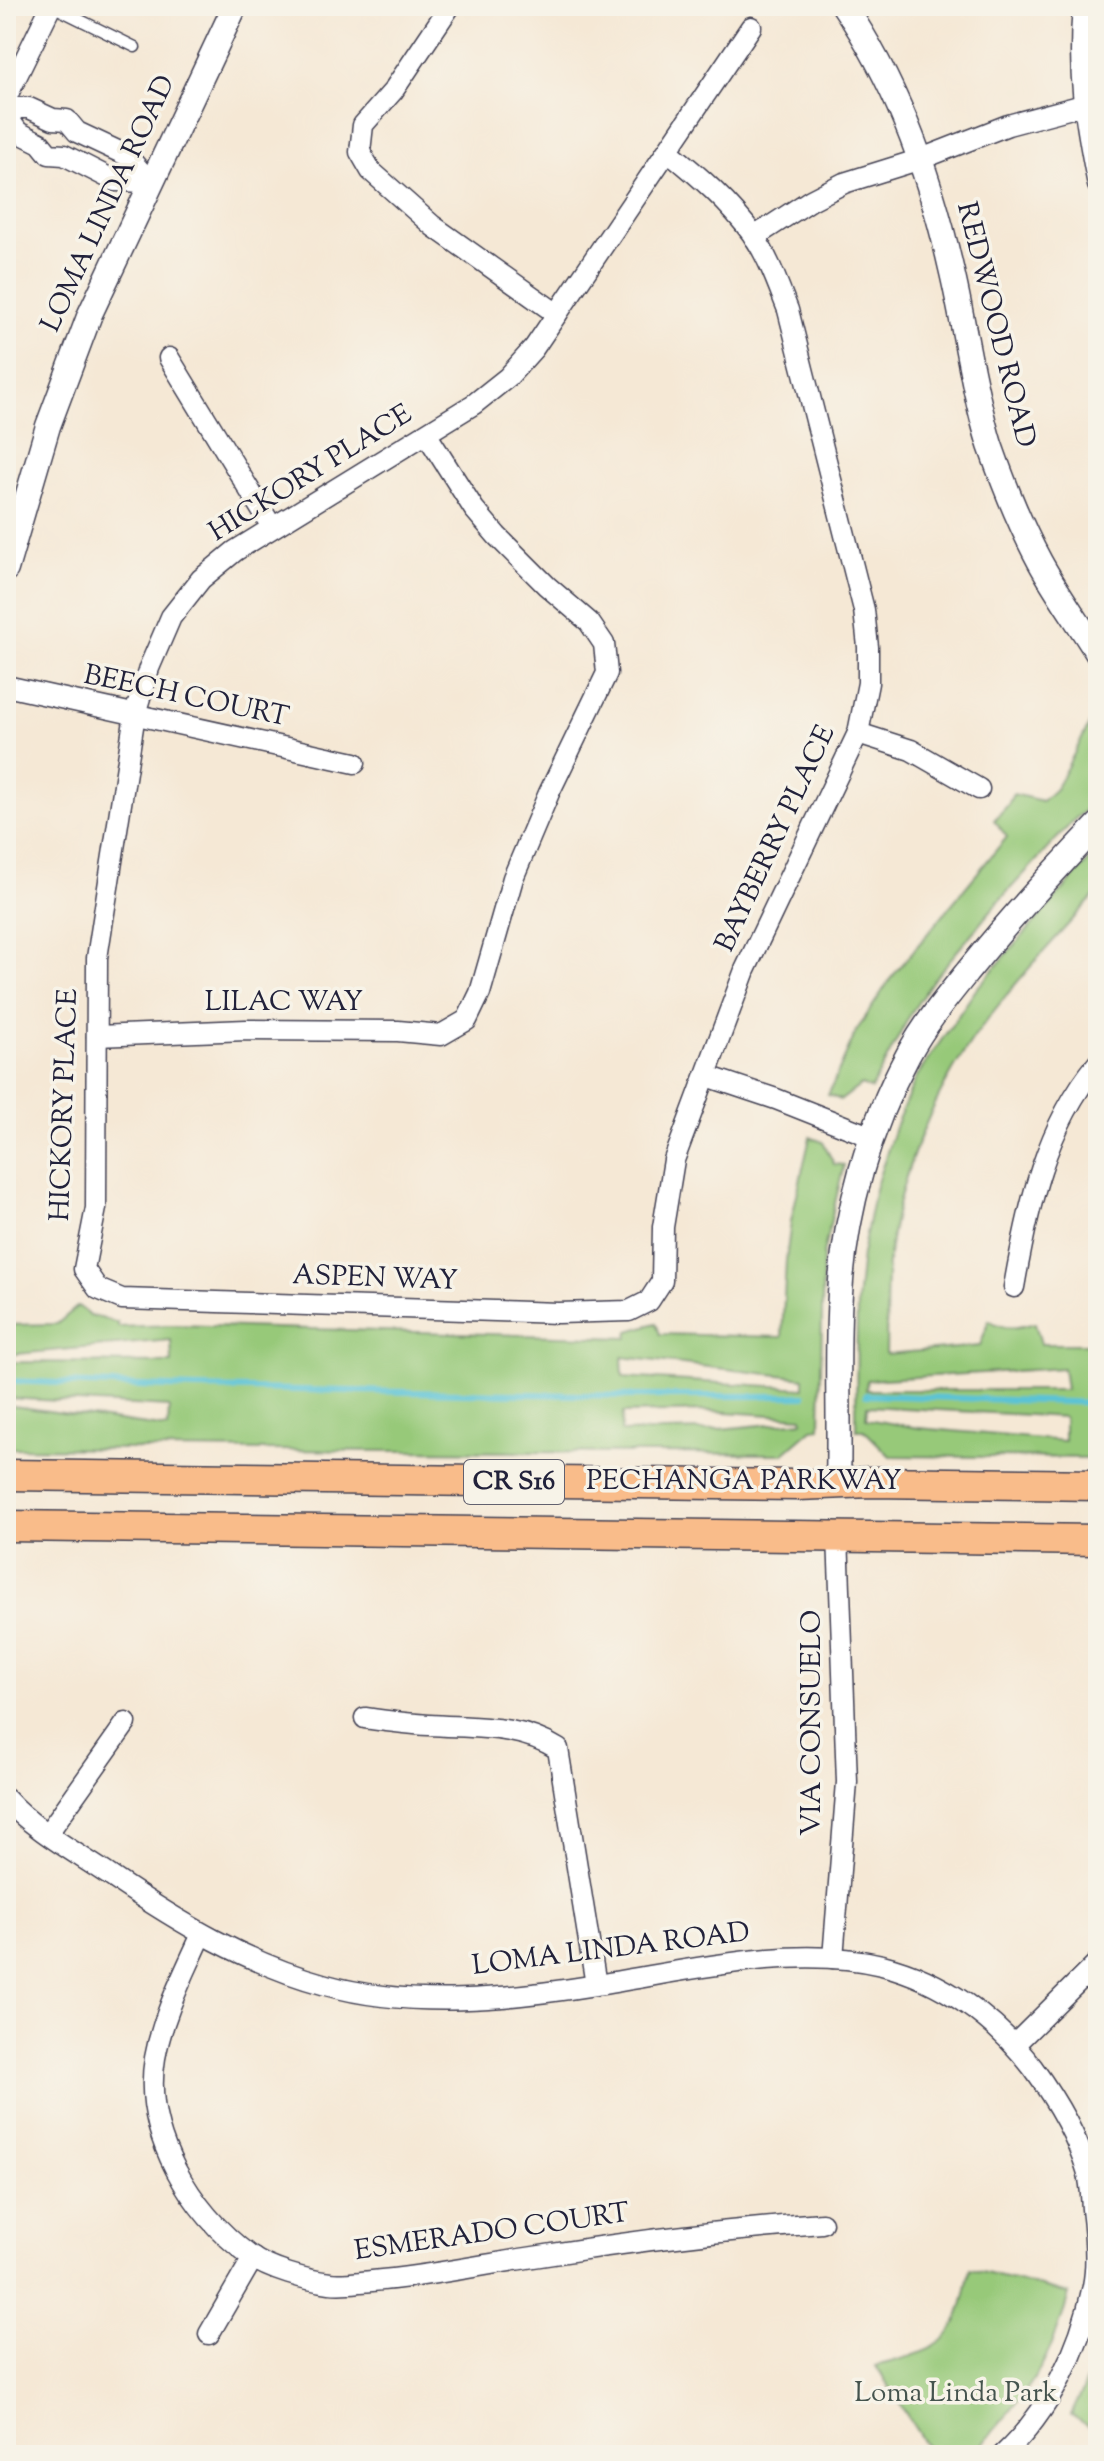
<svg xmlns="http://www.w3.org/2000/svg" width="1104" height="2461" font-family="'Sorts Mill Goudy',serif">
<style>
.green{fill:#97c979;stroke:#5c765a;stroke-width:2;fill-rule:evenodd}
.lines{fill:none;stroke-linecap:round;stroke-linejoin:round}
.stream{stroke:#5ac3d6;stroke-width:6}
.service-casing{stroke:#424052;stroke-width:13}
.minor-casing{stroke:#424052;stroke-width:23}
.tertiary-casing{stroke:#424052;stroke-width:27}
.primary-casing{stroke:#424052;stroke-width:33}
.service{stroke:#fff;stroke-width:10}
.minor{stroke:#fff;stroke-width:20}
.tertiary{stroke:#fff;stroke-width:24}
.primary{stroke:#f9bc8a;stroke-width:30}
.labels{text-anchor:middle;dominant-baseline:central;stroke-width:7;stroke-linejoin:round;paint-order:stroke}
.shield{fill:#f7f3e8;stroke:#62616f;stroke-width:2}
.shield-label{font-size:26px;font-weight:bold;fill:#22223b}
.street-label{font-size:28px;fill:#22223b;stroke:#f7f3e8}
.park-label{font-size:28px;fill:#45544e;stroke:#f7f3e8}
</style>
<rect width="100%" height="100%" fill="#f7f3e8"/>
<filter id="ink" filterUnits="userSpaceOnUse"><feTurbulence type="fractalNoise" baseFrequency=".0125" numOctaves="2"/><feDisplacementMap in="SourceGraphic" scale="16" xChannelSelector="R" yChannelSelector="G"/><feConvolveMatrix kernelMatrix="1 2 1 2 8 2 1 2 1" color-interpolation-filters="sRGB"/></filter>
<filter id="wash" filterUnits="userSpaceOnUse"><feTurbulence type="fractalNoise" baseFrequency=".006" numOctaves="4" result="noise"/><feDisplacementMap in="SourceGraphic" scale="32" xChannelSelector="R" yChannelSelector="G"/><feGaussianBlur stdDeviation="1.8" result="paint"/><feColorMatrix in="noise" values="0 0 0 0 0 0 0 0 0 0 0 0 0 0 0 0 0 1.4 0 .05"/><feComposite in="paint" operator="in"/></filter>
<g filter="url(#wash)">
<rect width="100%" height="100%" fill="#f5e8d5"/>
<g class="green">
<polygon points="1096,712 1098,715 1098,799 1075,819 998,902 933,980 911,1013 871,1089 861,1085 841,1100 828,1095 857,1030 891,978 1007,837 994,820 1008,805 1013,794 1042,801 1056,788"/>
<path d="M1098,850V892C1062,931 1026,970 993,1012C938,1081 897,1174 888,1263C885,1293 887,1324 886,1354L980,1346L989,1320C1006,1331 1017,1328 1035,1323L1041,1344H1098V1458L890,1456L864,1430H856L857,1303L862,1254L875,1189L896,1124L917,1076L977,988ZM1063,1368L1066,1390H866L867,1380ZM867,1406L1064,1417V1441L919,1428L866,1419Z"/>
<path d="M810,1137L823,1142L834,1164L844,1165L823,1254L820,1428L812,1429L783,1454L6,1448V1405L168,1428L169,1407L6,1398V1362L172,1363L171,1340L6,1355V1325L57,1324L78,1306L90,1315L118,1323V1327L175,1325L628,1338L629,1331L656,1323L660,1334L782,1337L786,1260L791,1221ZM622,1357L804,1378V1388L623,1377ZM711,1411L802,1417L803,1421L709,1430L621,1432L623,1413Z"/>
<path d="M970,2269L1069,2294C1054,2350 1035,2385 996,2428C988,2438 976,2453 963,2455C954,2457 942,2455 932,2455L876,2366C899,2359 933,2354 949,2334C962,2317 966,2289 970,2269Z"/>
<polygon points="1098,2358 1098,2432 1071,2415"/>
</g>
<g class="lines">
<g class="stream">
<polyline points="6,1381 196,1388 632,1396 804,1396"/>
<polyline points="866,1395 1098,1403"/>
</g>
</g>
</g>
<g filter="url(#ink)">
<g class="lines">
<defs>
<polyline id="service" points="52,6 135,47"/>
<g id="minor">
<polyline points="450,6 393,91 363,125 360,152 371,171 433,226 557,314"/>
<path d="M1083,6C1077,74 1085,120 1098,185"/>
<polyline points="6,98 51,6"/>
<polyline points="6,108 29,108 53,119 67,120 77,132 126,155 150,182"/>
<polyline points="6,115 18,132 40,143 49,154 64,155 115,181 150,182"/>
<path d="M668,151C699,176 730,203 753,235C769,258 778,285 788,310L864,610L868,647V683L858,733L745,970L674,1160L663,1227L662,1281L649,1301L629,1311L558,1313L122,1299L98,1289L84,1269L96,1208L97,958L135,714L149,668L171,617L201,579L235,551L474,404L508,377L534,348L751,27"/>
<polyline points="754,237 811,200 844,183 921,159 1008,125 1083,105"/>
<polyline points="169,358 272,527"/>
<polyline points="6,686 355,763"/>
<polyline points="858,733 911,750 979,789"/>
<polyline points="97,1036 246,1030 398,1031 441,1035 467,1020 480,993 513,878 549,793 607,673 604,644 589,622 547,586 497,536 474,509 427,435"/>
<polyline points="707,1076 776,1099 872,1137"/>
<path d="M1014,1287C1028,1207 1045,1127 1098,1063"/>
<path d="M365,1718C386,1721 407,1724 429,1725C473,1728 519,1724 558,1749L596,1985"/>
<path d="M6,1799C34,1830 77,1853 112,1877C178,1922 248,1964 326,1985C412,2009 510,1999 596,1985C686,1971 792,1944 882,1965C942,1980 996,2019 1033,2068C1056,2100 1076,2133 1087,2170C1091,2183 1091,2196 1092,2209C1095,2233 1098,2262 1093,2286C1080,2349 1050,2411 1003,2455"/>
<polyline points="48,1833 126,1723"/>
<path d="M202,1934C184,1974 163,2014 155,2058C142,2134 191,2212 250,2256C269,2270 307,2280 330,2283C343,2285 358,2282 372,2281C424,2277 476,2266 527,2258C625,2242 723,2230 822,2223"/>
<polyline points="833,1958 847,1782 838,1535"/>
<polyline points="1015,2044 1098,1962"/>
<polyline points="209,2334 253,2258"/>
</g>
<g id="tertiary">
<path d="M844,6C898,85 930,175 951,268C965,326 972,387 990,445C1004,485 1020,525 1040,562C1057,593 1079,623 1098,654"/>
<polyline points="6,569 48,426 90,314 235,6"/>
<path d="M838,1483C840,1420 836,1356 840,1294C845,1212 869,1127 908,1055C924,1025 947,997 968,971C1009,920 1053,872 1098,825"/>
</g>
<g id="primary">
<polyline points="6,1475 798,1485 871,1482 1098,1485"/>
<polyline points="6,1526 1098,1540"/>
</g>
</defs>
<use href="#service" class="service-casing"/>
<use href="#minor" class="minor-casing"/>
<use href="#tertiary" class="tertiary-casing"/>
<use href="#primary" class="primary-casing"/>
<use href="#service" class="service"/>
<use href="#minor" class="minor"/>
<use href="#tertiary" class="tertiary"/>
<use href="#primary" class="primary"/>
</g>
</g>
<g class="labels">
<rect class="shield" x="464" y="1460" width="100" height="44" rx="6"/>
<g class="shield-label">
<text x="514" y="1482">CR S16</text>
</g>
<g class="street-label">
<text transform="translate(109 204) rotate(-65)">LOMA LINDA ROAD</text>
<text transform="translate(995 325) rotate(76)">REDWOOD ROAD</text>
<text transform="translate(311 474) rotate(-32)">HICKORY PLACE</text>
<text transform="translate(186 697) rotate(12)">BEECH COURT</text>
<text transform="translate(776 839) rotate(-65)">BAYBERRY PLACE</text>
<text x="284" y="1003">LILAC WAY</text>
<text transform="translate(65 1105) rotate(-88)">HICKORY PLACE</text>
<text transform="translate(375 1279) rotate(2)">ASPEN WAY</text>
<text x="744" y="1482">PECHANGA PARKWAY</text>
<text transform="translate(813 1723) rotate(-90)">VIA CONSUELO</text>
<text transform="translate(611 1950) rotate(-7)">LOMA LINDA ROAD</text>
<text transform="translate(492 2233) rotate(-8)">ESMERADO COURT</text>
</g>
<g class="park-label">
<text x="956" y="2394">Loma Linda Park</text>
</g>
</g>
<rect width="1104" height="2461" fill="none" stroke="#f7f3e8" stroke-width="32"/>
</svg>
